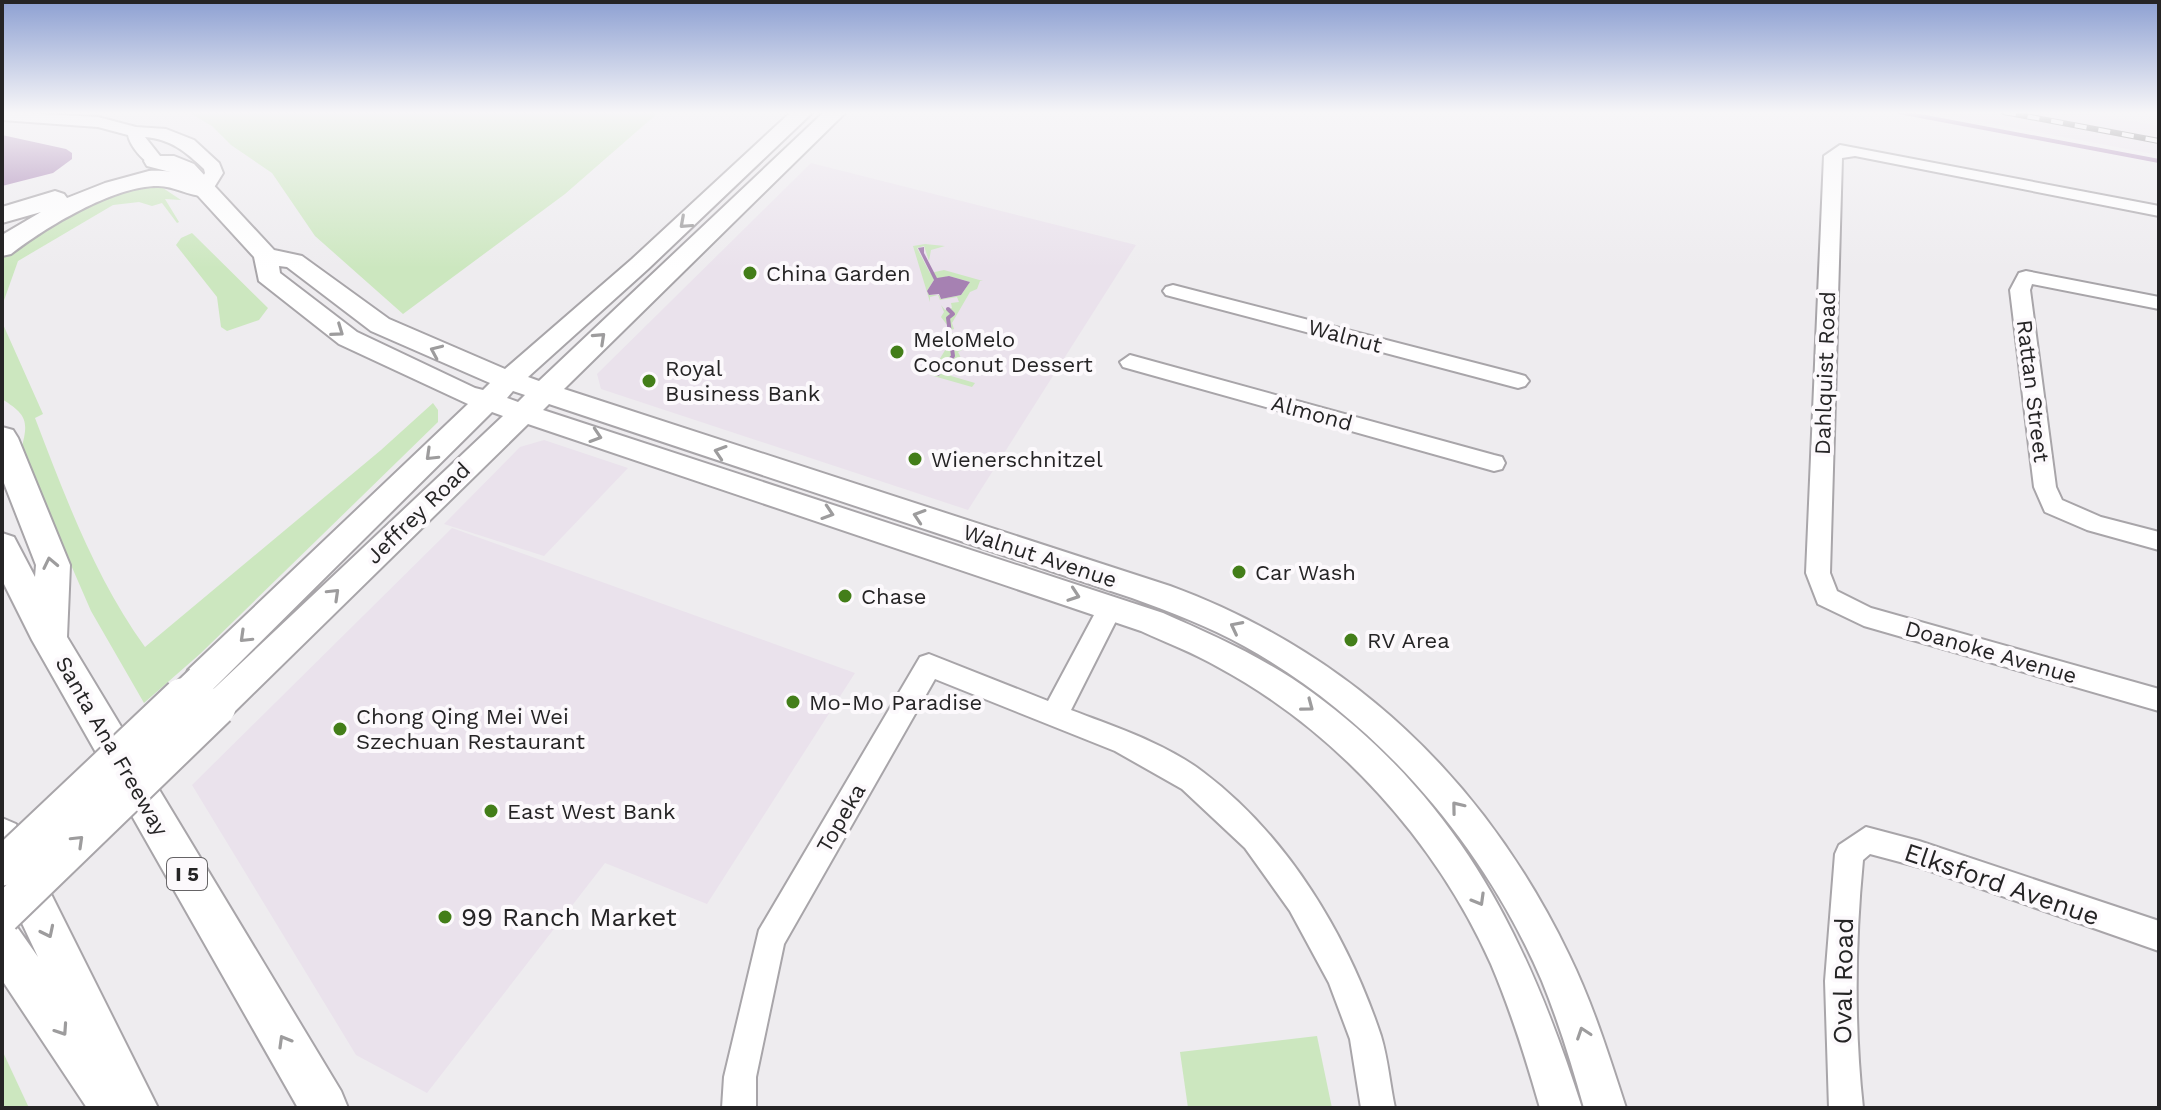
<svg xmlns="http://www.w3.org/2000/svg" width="2161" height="1110" font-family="'Work Sans',sans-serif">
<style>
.built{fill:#eae2ec}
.green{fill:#cce7bf;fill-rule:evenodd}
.water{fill:#a681b2}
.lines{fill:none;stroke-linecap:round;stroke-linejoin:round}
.stream-far1{stroke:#a681b2;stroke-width:4}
.stream{stroke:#a681b2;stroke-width:5}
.minor-casing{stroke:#a8a5a9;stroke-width:4}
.major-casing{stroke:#a8a5a9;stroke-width:4}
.highway-casing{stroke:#a8a5a9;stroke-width:4}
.minor{fill:#fff;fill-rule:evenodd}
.major{fill:#fff;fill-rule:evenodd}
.highway{fill:#fff;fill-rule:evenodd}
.rail-casing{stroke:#4b494b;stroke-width:6}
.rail{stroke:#fcf9fc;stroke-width:4;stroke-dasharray:12;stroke-linecap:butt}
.major-bridge-far1-casing{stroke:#a8a5a9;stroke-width:33;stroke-linecap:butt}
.major-bridge-casing{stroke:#a8a5a9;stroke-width:41;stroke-linecap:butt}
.major-bridge-far1{stroke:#fff;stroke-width:29}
.major-bridge{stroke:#fff;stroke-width:37}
.oneway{stroke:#9d9c9d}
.poi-dot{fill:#437e19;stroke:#fcf9fc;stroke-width:3}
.labels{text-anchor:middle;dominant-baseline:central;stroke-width:8;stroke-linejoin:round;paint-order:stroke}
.shield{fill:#fcf9fc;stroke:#666466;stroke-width:2}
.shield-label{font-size:20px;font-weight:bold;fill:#252425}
.poi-label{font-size:22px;fill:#252425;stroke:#fcf9fc;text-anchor:start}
.street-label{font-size:22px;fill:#252425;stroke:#fcf9fc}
.near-street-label{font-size:26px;fill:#252425;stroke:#fcf9fc}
.near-poi-label{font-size:26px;fill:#252425;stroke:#fcf9fc;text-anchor:start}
</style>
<rect width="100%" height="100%" fill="#eeecef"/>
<g class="built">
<polygon points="1929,112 2081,112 2159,126 2159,155"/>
<polygon points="811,163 1136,245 968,510 601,389 597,374"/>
<polygon points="544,440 628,468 544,556 444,524 520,447"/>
<polygon points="452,528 855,673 707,904 605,863 427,1093 356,1055 192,785"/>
</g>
<g class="green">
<polygon points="188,112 659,112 565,194 403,314 315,236 272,173 231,145 212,126"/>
<path d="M142,187L163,188L181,200L165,199L179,222L177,223L162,203L152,206L139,202L113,205L18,261L2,306V258C41,224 92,200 142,187Z"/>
<polygon points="192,233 268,308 259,320 227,331 221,327 217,297 176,245 181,238"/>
<path d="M925,244L945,246L931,250L929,261L924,246L917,248L930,273L944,270L983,281H980L977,289L970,292L952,323L954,329L951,330L941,317L944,312L941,305L945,310L952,308L951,303L959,302L957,297L940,300L938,295L930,297V302L913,246ZM949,276L970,282L961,295L941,299L939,295H929L927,291L934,280Z"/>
<path d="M2,322L43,414L35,418C65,496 95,578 145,647L381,450L433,403L438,410V422L201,653L144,703L91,611L21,450C29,421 27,415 2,399Z"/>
<polygon points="950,333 955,333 964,349 958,352 962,360 951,376 975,383 972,387 930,375 947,347 944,341"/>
<polygon points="1317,1036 1332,1108 1188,1108 1180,1052"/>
<polygon points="2,1050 29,1108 2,1108"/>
</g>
<g class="water">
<polygon points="2,135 66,149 72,153 72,159 53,173 2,186"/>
<polygon points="924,247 924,253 937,278 949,276 970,282 961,295 941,299 939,294 929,295 927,291 934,280 918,248"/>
</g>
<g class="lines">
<g class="stream-far1">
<polyline points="1899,112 2159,161"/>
<polyline points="939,372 953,356 948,318 953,314 948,309"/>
</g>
<polyline class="stream" points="938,373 940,370"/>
<defs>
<g id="minor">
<path d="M2,112L98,117L136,127L166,129L194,140L219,163L223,173L210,194H198L195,190L205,173L204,169C186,152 171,139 145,137L164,161L155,166C144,163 130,146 128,135L98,127L2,120Z"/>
<polygon points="1840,145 2159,206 2159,216 1855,156 1842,158 1830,573 1837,591 1871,608 2159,689 2159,711 1864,626 1818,604 1806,573 1824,156"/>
<polygon points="2026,271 2159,297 2159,309 2032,284 2030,290 2056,487 2062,500 2101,517 2159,532 2159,550 2087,530 2045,512 2034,487 2010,290 2019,273"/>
<polygon points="1173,285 1518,374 1525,376 1529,381 1525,386 1518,388 1166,295 1163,291 1166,287"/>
<polygon points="1130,355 1494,455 1502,457 1505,463 1502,469 1494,471 1123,367 1120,362"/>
<path d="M1111,597L1120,600L1123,607L1071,710C1115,727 1165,743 1203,772C1288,836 1348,936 1381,1036C1388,1059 1390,1085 1395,1108H1361L1350,1039L1329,983L1290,911L1245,848L1182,789L1115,751L935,679L784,944L756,1077V1108H722L724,1077L759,930L920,657L929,654L1048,701L1102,600Z"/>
<path d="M1866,827L1919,841L2159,921V951L1919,867L1870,854L1863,860C1855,943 1854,1025 1863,1108H1829L1825,981L1835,854L1839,845Z"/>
</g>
<path id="major" d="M791,112H813L648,269L528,377L539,381L824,112H846L564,389L1170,586C1352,653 1485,781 1569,955C1593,1004 1609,1056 1626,1108H1584C1572,1065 1559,1023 1542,981C1483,843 1375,718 1244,646C1208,626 1170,612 1132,598L549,404L543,410L1163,613C1215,636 1267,659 1313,693C1460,801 1528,939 1582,1108H1540C1526,1059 1511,1011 1491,964C1436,841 1337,731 1218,667C1194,653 1167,643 1141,631L528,424L229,717L217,721L205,717L200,707L205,697L503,416L492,412L212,690L200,694L188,690L184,680L188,670L468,404L339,344L259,281L254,257L178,174L147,166L144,161L147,156H174L194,164L274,250L302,256L389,319L505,369L632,259ZM279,266L287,267L371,331L490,383L483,390L475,388L357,332L280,273ZM513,391L525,395L518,402L507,398Z"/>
<g id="highway">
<path d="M149,171C168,170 205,174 217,190L213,195C194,200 177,186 158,186C113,186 46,227 11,254L2,256V235L41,212L2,223V207L55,191L64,194L67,198L105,183Z"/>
<polygon points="2,427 13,430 18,438 70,565 67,637 341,1091 348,1108 298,1108 32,640 2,580 2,533 14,537 35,577 36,565 2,478"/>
<polygon points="2,818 16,824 158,1108 87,1108 2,980 2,921 17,927 38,957 2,881"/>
</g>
</defs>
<use href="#minor" class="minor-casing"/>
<use href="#major" class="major-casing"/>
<use href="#highway" class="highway-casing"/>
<use href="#minor" class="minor"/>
<use href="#major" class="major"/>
<use href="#highway" class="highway"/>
<defs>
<polyline id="rail" points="2004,112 2159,141"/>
</defs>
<use href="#rail" class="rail-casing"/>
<use href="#rail" class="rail"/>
<defs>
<polyline id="major-bridge-far1" points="180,699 200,680"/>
<g id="major-bridge">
<polyline points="2,867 182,697"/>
<polyline points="2,915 217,707"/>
</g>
</defs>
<use href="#major-bridge-far1" class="major-bridge-far1-casing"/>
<use href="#major-bridge" class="major-bridge-casing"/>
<use href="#major-bridge-far1" class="major-bridge-far1"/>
<use href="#major-bridge" class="major-bridge"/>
</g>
<defs><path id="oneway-chevron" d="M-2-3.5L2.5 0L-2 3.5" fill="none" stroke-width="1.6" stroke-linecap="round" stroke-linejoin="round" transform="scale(2)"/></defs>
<g class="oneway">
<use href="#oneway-chevron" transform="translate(685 223) rotate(138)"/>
<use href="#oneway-chevron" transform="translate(338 331) rotate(35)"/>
<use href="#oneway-chevron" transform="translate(600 338) rotate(-43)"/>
<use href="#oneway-chevron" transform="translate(436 351) rotate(-156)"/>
<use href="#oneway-chevron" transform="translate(596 436) rotate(18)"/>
<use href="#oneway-chevron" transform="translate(720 452) rotate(-162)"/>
<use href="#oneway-chevron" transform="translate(431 455) rotate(136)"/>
<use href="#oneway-chevron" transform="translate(828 513) rotate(18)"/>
<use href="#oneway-chevron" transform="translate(919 516) rotate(-162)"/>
<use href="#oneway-chevron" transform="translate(50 563) rotate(-102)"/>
<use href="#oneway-chevron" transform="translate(334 594) rotate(-44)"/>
<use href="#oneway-chevron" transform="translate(1074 595) rotate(19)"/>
<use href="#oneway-chevron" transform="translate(1236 627) rotate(-153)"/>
<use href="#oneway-chevron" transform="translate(245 637) rotate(136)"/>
<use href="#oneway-chevron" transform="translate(1308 706) rotate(37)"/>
<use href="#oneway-chevron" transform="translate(1457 807) rotate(-129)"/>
<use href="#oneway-chevron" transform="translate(78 841) rotate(-44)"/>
<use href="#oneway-chevron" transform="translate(1479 900) rotate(60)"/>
<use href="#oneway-chevron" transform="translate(48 932) rotate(64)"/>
<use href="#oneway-chevron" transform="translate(62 1030) rotate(56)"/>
<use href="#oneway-chevron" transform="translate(1583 1033) rotate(-109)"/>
<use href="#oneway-chevron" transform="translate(284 1041) rotate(-120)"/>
</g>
<linearGradient id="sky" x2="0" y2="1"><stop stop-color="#8da0d2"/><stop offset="0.42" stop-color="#f7f6f8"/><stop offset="1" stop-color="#f7f6f8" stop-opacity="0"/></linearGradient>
<rect width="2161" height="268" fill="url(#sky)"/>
<g class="poi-dot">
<circle cx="750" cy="273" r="8"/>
<circle cx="897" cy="352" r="8"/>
<circle cx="649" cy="381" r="8"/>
<circle cx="915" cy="459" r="8"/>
<circle cx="1239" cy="572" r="8"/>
<circle cx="845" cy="596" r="8"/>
<circle cx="1351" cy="640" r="8"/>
<circle cx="793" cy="702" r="8"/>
<circle cx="340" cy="729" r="8"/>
<circle cx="491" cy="811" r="8"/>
<circle cx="445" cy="917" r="8"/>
</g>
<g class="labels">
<rect class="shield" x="167" y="858" width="40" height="32" rx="6"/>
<g class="shield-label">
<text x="187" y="874">I 5</text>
</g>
<g class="poi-label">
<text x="766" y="273">China Garden</text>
<text x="913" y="339">MeloMelo<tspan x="913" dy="25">Coconut Dessert</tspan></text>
<text x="665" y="368">Royal<tspan x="665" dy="25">Business Bank</tspan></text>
<text x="931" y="459">Wienerschnitzel</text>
<text x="1255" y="572">Car Wash</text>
<text x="861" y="596">Chase</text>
<text x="1367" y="640">RV Area</text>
<text x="809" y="702">Mo-Mo Paradise</text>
<text x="356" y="716">Chong Qing Mei Wei<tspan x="356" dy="25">Szechuan Restaurant</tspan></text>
<text x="507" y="811">East West Bank</text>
</g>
<g class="street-label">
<text transform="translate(1345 336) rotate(15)">Walnut</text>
<text transform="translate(1825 373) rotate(-88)">Dahlquist Road</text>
<text transform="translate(2033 391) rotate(83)">Rattan Street</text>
<text transform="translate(1312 413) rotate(15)">Almond</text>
<text transform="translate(418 513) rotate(-44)">Jeffrey Road</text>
<text transform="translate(1040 556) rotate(18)">Walnut Avenue</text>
<text transform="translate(1991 652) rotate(16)">Doanoke Avenue</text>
<text transform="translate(112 746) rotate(60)">Santa Ana Freeway</text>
<text transform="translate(841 818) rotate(-60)">Topeka</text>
</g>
<g class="near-street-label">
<text transform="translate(2002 884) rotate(19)">Elksford Avenue</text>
<text transform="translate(1843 981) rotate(-89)">Oval Road</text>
</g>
<g class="near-poi-label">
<text x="461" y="917">99 Ranch Market</text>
</g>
</g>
<rect width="2161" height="1110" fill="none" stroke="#252425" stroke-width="8"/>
</svg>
